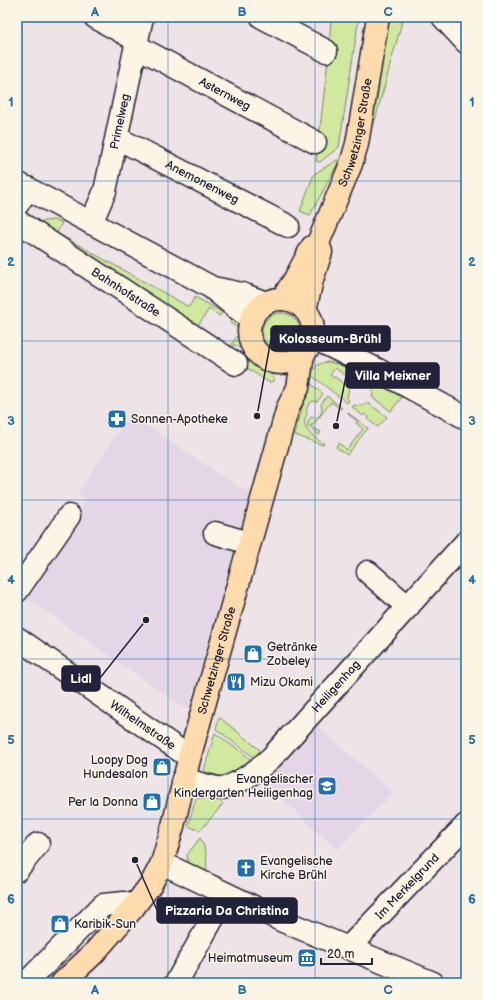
<svg xmlns="http://www.w3.org/2000/svg" width="483" height="1000" font-family="'Balsamiq Sans',sans-serif">
<style>
.built{fill:#e4d6e7}
.green{fill:#d0e99e;stroke:#79866c}
.lines{fill:none;stroke-linecap:round;stroke-linejoin:round}
.minor-casing{stroke:#22223b;stroke-width:25}
.major-casing{stroke:#22223b;stroke-width:25}
.minor{stroke:#fcf5e5;stroke-width:22}
.major{stroke:#fedbac;stroke-width:22}
.grid{fill:none;stroke:#1f6fb2;stroke-width:1;stroke-opacity:0.55}
.labels{text-anchor:middle;dominant-baseline:central;stroke-width:3;stroke-linejoin:round;paint-order:stroke}
.street-label{font-size:12px;fill:#22223b;stroke:#fcf5e5}
.poi-label{font-size:12px;fill:#22223b;stroke:#fcf5e5;text-anchor:start}
.leader{fill:none;stroke:#22223b;stroke-width:1.5}
.callout-dot{fill:#22223b;stroke:#fcf5e5;stroke-width:1.5}
.callout{fill:#22223b;stroke:#22223b;stroke-width:1.5}
.callout-label{font-size:13px;text-anchor:middle;font-weight:bold;fill:#fff}
.neatline{fill:none;stroke:#1f6fb2;stroke-width:1.5}
.grid-label{font-size:13px;text-anchor:middle;font-weight:bold;fill:#1f6fb2}
</style>
<rect width="100%" height="100%" fill="#eee3e6"/>
<filter id="ink" filterUnits="userSpaceOnUse"><feTurbulence type="fractalNoise" baseFrequency=".025" numOctaves="2"/><feDisplacementMap in="SourceGraphic" scale="8" xChannelSelector="R" yChannelSelector="G"/><feConvolveMatrix kernelMatrix="1 2 1 2 8 2 1 2 1" color-interpolation-filters="sRGB"/></filter>
<g filter="url(#ink)">
<g class="built">
<polygon points="130,414 238,487 251,492 188,710 22,595 87,500 77,494"/>
<polygon points="313,722 393,793 337,850 261,779"/>
</g>
<g class="green">
<polygon points="331,17 359,17 339,147 320,162 316,161 329,52"/>
<polygon points="397,17 403,18 374,124 371,124 387,26 390,22"/>
<polygon points="337,160 339,161 310,215 300,211 314,174"/>
<polygon points="56,220 62,223 57,233 189,307 195,297 222,312 220,316 209,309 197,327 37,227 43,221"/>
<circle cx="281" cy="332" r="19"/>
<path d="M234,315L242,322C242,338 244,351 257,362C263,368 270,372 275,380L271,382H268L241,364L247,353L234,344L227,355L229,348L241,330L230,323Z"/>
<path d="M328,362L342,365L367,379L363,382H355L335,368L330,375L334,378L335,377L349,388L347,397L349,401L347,403L311,375C315,366 318,363 328,362Z"/>
<path d="M309,382L323,394L317,402L313,401C307,404 306,409 307,414C299,429 313,436 324,444L323,445L295,435Z"/>
<polygon points="375,383 402,397 391,411 372,397 373,394 372,387"/>
<path d="M327,396L342,408L341,409L331,402L313,425H311V427L321,432L319,435L308,427V421L311,417L316,418C322,415 323,410 321,404Z"/>
<polygon points="368,403 387,417 378,427 367,419 369,417 365,414 363,416 352,407 354,405 361,406"/>
<polygon points="348,413 368,428 347,455 336,447 339,443 347,450 363,429 356,423 357,421 348,414"/>
<polygon points="219,717 265,754 255,758 216,729"/>
<polygon points="215,733 252,760 227,778 206,772 204,770"/>
<polygon points="196,798 219,800 223,804 200,831 188,826"/>
<path d="M200,838C206,849 208,860 206,873L189,866L187,855Z"/>
</g>
<g class="lines">
<defs>
<g id="minor">
<polyline points="95,17 137,40"/>
<polyline points="262,17 326,51"/>
<polyline points="443,17 466,42"/>
<path id="s1" d="M136,46L315,142"/>
<path id="s2" d="M117,138L288,226"/>
<polyline points="17,183 211,287 234,306 252,319"/>
<polyline points="17,205 28,188"/>
<path id="s3" d="M17,221L236,364"/>
<path id="s4" d="M91,223L105,191L142,17"/>
<polyline points="218,289 242,294 266,303"/>
<polyline points="312,337 378,370 466,418"/>
<polyline points="215,533 249,543"/>
<polyline points="368,572 408,607"/>
<polyline points="17,591 69,516"/>
<path id="s5" d="M17,638L182,752L190,755"/>
<path id="s6" d="M183,779C194,782 206,786 217,788C233,790 260,768 271,758L466,542"/>
<polyline points="162,863 283,921 433,983"/>
<polyline points="17,870 38,844"/>
<path id="s7" d="M349,947L466,825"/>
<polyline points="26,983 103,905 124,903 133,908"/>
<polyline points="176,983 226,895"/>
</g>
<g id="major">
<polyline points="282,299 295,279 312,247"/>
<circle cx="281" cy="331" r="32"/>
<path id="s8" d="M305,310L312,280L321,252L318,243L351,164L357,144L378,17"/>
<path id="s9" d="M62,983L93,954L133,908L151,884L162,863L173,826L190,755L288,407L298,388L303,354"/>
</g>
</defs>
<use href="#minor" class="minor-casing"/>
<use href="#major" class="major-casing"/>
<use href="#minor" class="minor"/>
<use href="#major" class="major"/>
</g>
</g>
<path class="grid" d="M168,17V983M315,17V983M17,181H466M17,341H466M17,500H466M17,659H466M17,819H466"/>
<defs>
<symbol id="pharmacy-square" viewBox="-11 -11 22 22"><rect x="-9" y="-9" width="18" height="18" rx="4" fill="#1f6fb2" stroke="#fcf5e5"/><path d="M-2-6h4v4h4v4h-4v4h-4v-4h-4v-4h4Z" fill="#fff"/></symbol>
<symbol id="shop-square" viewBox="-11 -11 22 22"><rect x="-9" y="-9" width="18" height="18" rx="4" fill="#1f6fb2" stroke="#fcf5e5"/><path d="M-5-2.5h2.3a2.7 3.5 0 0 1 5.4 0H5L5.5 6h-11ZM-1.5-2.5h3a1.5 2.3 0 0 0-3 0Z" fill="#fff"/></symbol>
<symbol id="restaurant-square" viewBox="-11 -11 22 22"><rect x="-9" y="-9" width="18" height="18" rx="4" fill="#1f6fb2" stroke="#fcf5e5"/><path d="M-5-6h1v4h1v-4h1v4h1v-4h1v5L-1.5 .5V6h-2V.5L-5-1ZM5-6V6H3V1.5H1.5Q1.5-4 5-6Z" fill="#fff"/></symbol>
<symbol id="school-square" viewBox="-11 -11 22 22"><rect x="-9" y="-9" width="18" height="18" rx="4" fill="#1f6fb2" stroke="#fcf5e5"/><path d="M0-5L7-2L0 1L-7-2ZM-4 1L0 2.5L4 1V4Q0 6-4 4Z" fill="#fff"/></symbol>
<symbol id="church-square" viewBox="-11 -11 22 22"><rect x="-9" y="-9" width="18" height="18" rx="4" fill="#1f6fb2" stroke="#fcf5e5"/><path d="M-1.2-6h2.4v3.5h3.3v2.4h-3.3V6h-2.4V-.1h-3.3v-2.4h3.3Z" fill="#fff"/></symbol>
<symbol id="museum-square" viewBox="-11 -11 22 22"><rect x="-9" y="-9" width="18" height="18" rx="4" fill="#1f6fb2" stroke="#fcf5e5"/><path d="M0-6L6-3V-2H-6V-3ZM-5-1h2V3h-2ZM-1-1h2V3h-2ZM3-1h2V3H3ZM-6 4H6V6H-6Z" fill="#fff"/></symbol>
</defs>
<g fill-rule="evenodd">
<use href="#pharmacy-square" x="106" y="408" width="22" height="22"/>
<use href="#shop-square" x="242" y="643" width="22" height="22"/>
<use href="#restaurant-square" x="225" y="671" width="22" height="22"/>
<use href="#shop-square" x="151" y="756" width="22" height="22"/>
<use href="#school-square" x="316" y="775" width="22" height="22"/>
<use href="#shop-square" x="141" y="791" width="22" height="22"/>
<use href="#church-square" x="235" y="857" width="22" height="22"/>
<use href="#shop-square" x="49" y="913" width="22" height="22"/>
<use href="#museum-square" x="296" y="947" width="22" height="22"/>
</g>
<g class="labels">
<g class="street-label">
<text stroke="none"><textPath href="#s1" startOffset="101">Asternweg</textPath></text>
<text stroke="none"><textPath href="#s4" startOffset="106">Primelweg</textPath></text>
<text stroke="none"><textPath href="#s8" startOffset="187">Schwetzinger Straße</textPath></text>
<text stroke="none"><textPath href="#s2" startOffset="96">Anemonenweg</textPath></text>
<text stroke="none"><textPath href="#s3" startOffset="130">Bahnhofstraße</textPath></text>
<text stroke="none"><textPath href="#s9" startOffset="367">Schwetzinger Straße</textPath></text>
<text stroke="none"><textPath href="#s6" startOffset="195">Heiligenhag</textPath></text>
<text stroke="none"><textPath href="#s5" startOffset="153">Wilhelmstraße</textPath></text>
<text stroke="none"><textPath href="#s7" startOffset="84">Im Merkelgrund</textPath></text>
</g>
<g class="poi-label">
<text x="131" y="419">Sonnen-Apotheke</text>
<text x="267" y="647">Getränke<tspan x="267" dy="14">Zobeley</tspan></text>
<text x="250" y="682">Mizu Okami</text>
<text x="148" y="760" text-anchor="end">Loopy Dog<tspan x="148" dy="14">Hundesalon</tspan></text>
<text x="313" y="779" text-anchor="end">Evangelischer<tspan x="313" dy="14">Kindergarten Heiligenhag</tspan></text>
<text x="138" y="802" text-anchor="end">Per la Donna</text>
<text x="260" y="861">Evangelische<tspan x="260" dy="14">Kirche Brühl</tspan></text>
<text x="74" y="924">Karibik-Sun</text>
<text x="293" y="958" text-anchor="end">Heimatmuseum</text>
</g>
</g>
<path class="leader" d="M257 416L271 339M336 426L346 376M146 620L100 678M135 860L157 910"/>
<g class="callout-dot">
<circle cx="257" cy="416" r="4"/>
<circle cx="336" cy="426" r="4"/>
<circle cx="146" cy="620" r="4"/>
<circle cx="135" cy="860" r="4"/>
</g>
<g class="callout">
<rect x="271" y="326" width="119" height="25" rx="4"/>
<rect x="346" y="363" width="93" height="25" rx="4"/>
<rect x="62" y="666" width="38" height="25" rx="4"/>
<rect x="157" y="898" width="140" height="25" rx="4"/>
</g>
<g class="callout-label">
<text x="330" y="343">Kolosseum-Brühl</text>
<text x="393" y="380">Villa Meixner</text>
<text x="81" y="683">Lidl</text>
<text x="227" y="915">Pizzaria Da Christina</text>
</g>
<rect width="483" height="1000" fill="none" stroke="#fcf5e5" stroke-width="44"/>
<path d="M321 958v6h51v-6" fill="none" stroke="#22223b" stroke-width="2"/>
<text x="327" y="958" font-size="12" fill="#22223b" stroke="#fcf5e5" stroke-width="3" paint-order="stroke">20 m</text>
<rect x="22" y="22" width="439" height="956" class="neatline"/>
<g class="grid-label">
<text x="95" y="16">A</text>
<text x="242" y="16">B</text>
<text x="388" y="16">C</text>
<text x="11" y="106">1</text>
<text x="472" y="106">1</text>
<text x="11" y="266">2</text>
<text x="472" y="266">2</text>
<text x="11" y="425">3</text>
<text x="472" y="425">3</text>
<text x="11" y="584">4</text>
<text x="472" y="584">4</text>
<text x="11" y="744">5</text>
<text x="472" y="744">5</text>
<text x="11" y="903">6</text>
<text x="472" y="903">6</text>
<text x="95" y="994">A</text>
<text x="242" y="994">B</text>
<text x="388" y="994">C</text>
</g>
</svg>
